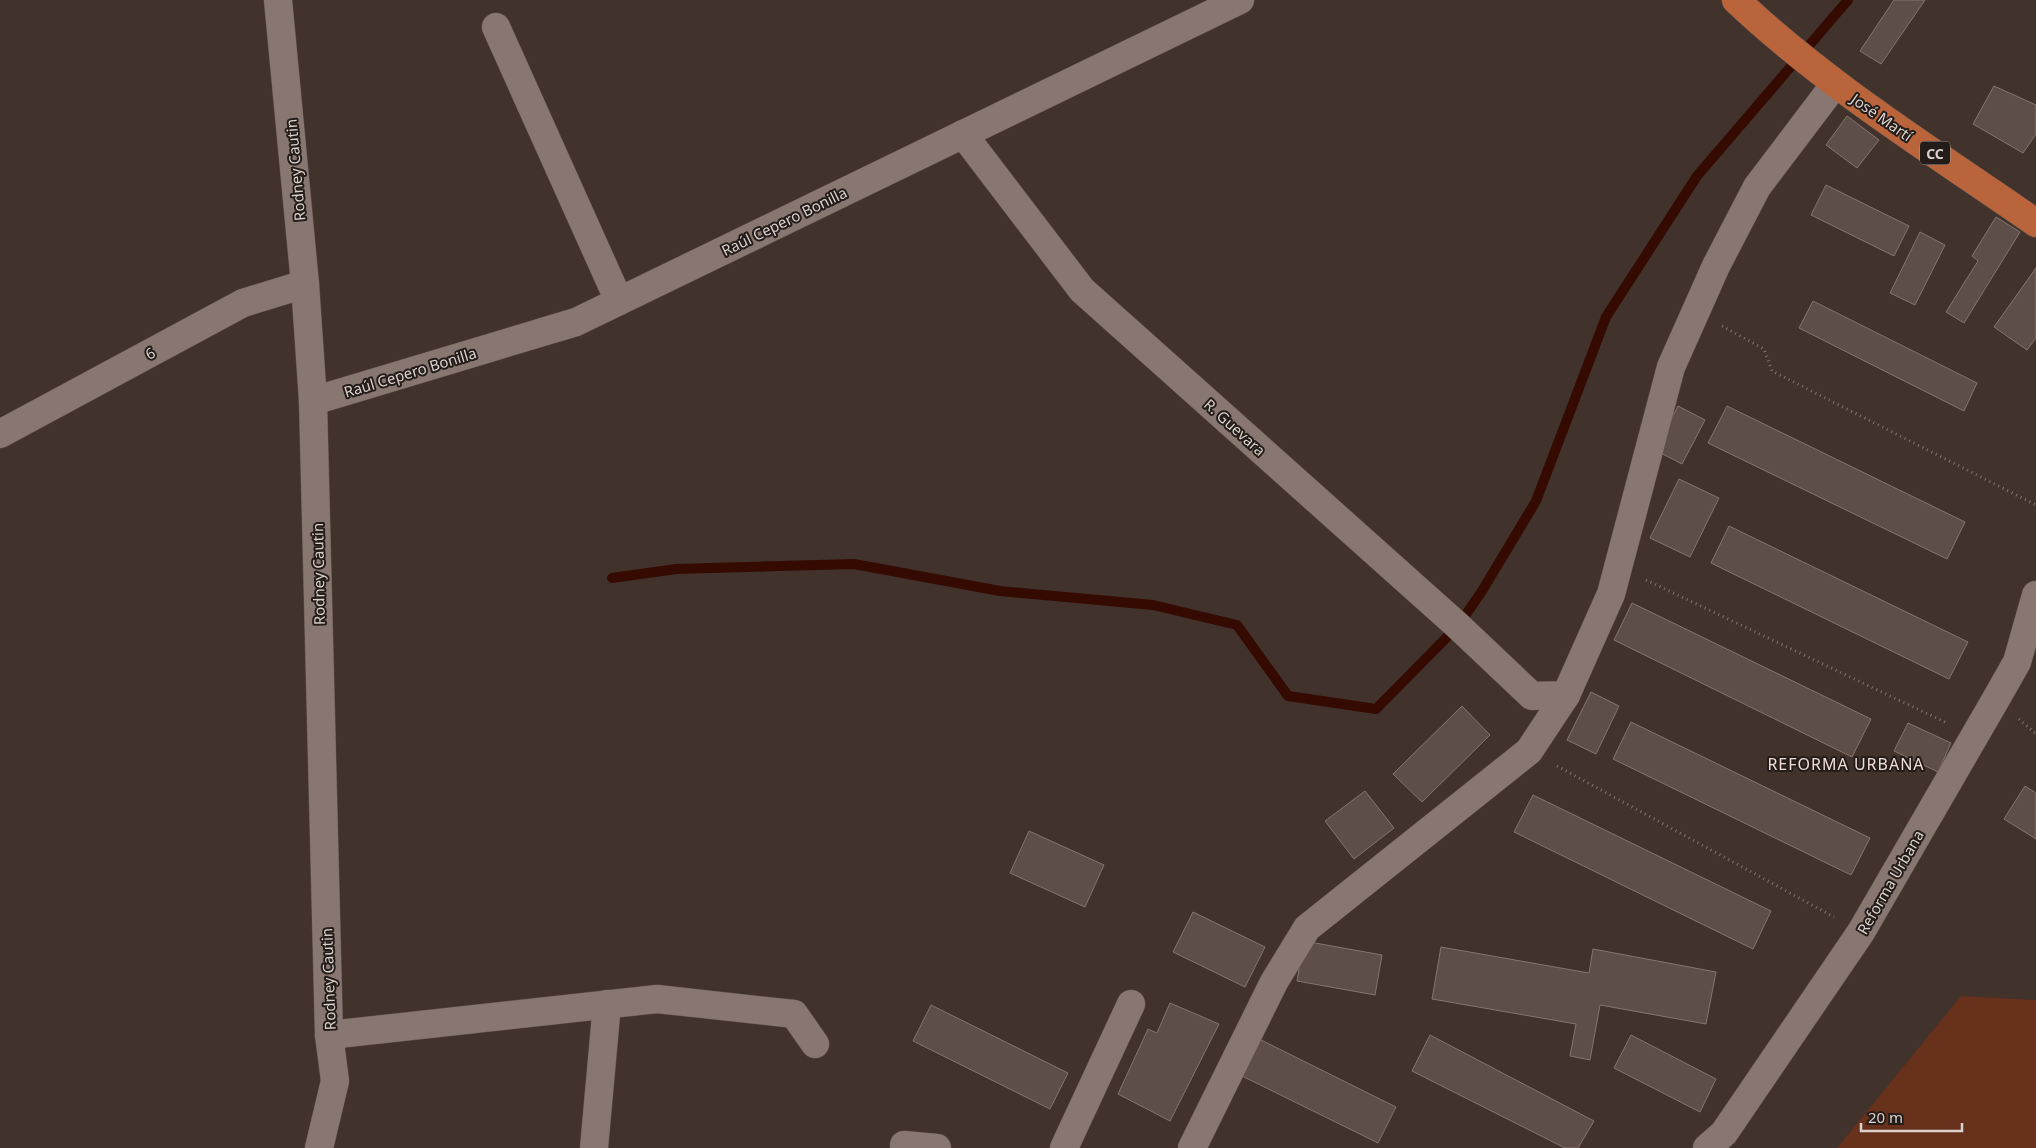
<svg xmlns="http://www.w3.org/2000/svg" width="2036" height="1148" font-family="'Noto Sans',sans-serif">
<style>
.green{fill:#67311b}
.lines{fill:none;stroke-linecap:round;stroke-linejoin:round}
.stream{stroke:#350a00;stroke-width:10}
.building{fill:#5e4e48;stroke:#86756e}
.minor-casing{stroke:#5d514c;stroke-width:29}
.major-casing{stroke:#5d514c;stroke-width:29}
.path{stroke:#827570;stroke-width:3;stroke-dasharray:1 4;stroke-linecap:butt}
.minor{stroke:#887770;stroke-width:28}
.major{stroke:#ba643b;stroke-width:28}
.labels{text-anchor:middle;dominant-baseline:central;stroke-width:4;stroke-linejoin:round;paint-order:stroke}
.shield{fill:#231c19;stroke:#a49b97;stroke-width:1}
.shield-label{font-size:14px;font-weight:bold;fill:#dbd1cd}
.street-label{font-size:15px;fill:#dbd1cd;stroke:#231c19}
.neighbourhood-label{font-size:16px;letter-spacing:1px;fill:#f1ddd6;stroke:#231c19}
</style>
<rect width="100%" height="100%" fill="#41322c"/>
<polygon class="green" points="1961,996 2036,1000 2036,1148 1837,1148"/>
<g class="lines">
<polyline class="stream" points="612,578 676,569 854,564 1000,591 1153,605 1237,625 1288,696 1376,709 1458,626 1482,591 1536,501 1606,317 1697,176 1848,0"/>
</g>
<g class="building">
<polygon points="1894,0 1925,0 1881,64 1860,51"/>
<polygon points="1994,86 2036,105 2036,134 2023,153 1973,124"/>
<polygon points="1847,116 1879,140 1857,168 1826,145"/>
<polygon points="1826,185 1909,226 1894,256 1811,215"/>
<polygon points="1996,217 2020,232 1964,323 1946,312 1978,261 1972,256"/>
<polygon points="1920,232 1945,245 1915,305 1890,293"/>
<polygon points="2036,268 2036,338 2027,350 1994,327"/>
<polygon points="1813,301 1977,383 1964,411 1799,328"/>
<polygon points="1678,406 1705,420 1682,464 1655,450"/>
<polygon points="1727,406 1965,522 1947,559 1708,443"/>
<polygon points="1679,479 1719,498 1690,557 1650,538"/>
<polygon points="1729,526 1968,642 1949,679 1711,563"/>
<polygon points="1632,603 1871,719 1852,757 1614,640"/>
<polygon points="1591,692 1619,706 1596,754 1567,740"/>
<polygon points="1462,706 1490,735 1422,802 1393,774"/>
<polygon points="1631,722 1870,838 1851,875 1613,759"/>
<polygon points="1908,723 1951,743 1938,772 1894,751"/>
<polygon points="2025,786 2036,793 2036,839 2004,819"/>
<polygon points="1365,791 1394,828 1354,859 1325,821"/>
<polygon points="1533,795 1771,911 1753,949 1514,832"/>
<polygon points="1029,831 1104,865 1085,907 1010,873"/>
<polygon points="1193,912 1265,947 1245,987 1173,952"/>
<polygon points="1304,941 1382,955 1375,995 1297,981"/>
<polygon points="1441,947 1589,973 1593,949 1716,972 1706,1024 1600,1005 1590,1060 1570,1056 1576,1024 1432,999"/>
<polygon points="1170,1003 1219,1024 1170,1121 1118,1094 1148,1029 1157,1033"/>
<polygon points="931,1005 1068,1073 1050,1109 913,1041"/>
<polygon points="1430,1035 1594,1121 1578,1148 1565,1148 1412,1071"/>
<polygon points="1631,1035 1716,1079 1700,1112 1614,1068"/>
<polygon points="1259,1039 1396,1107 1378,1143 1240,1075"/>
</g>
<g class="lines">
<defs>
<g id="minor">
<polyline points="278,0 305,284 313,401 329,1035 335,1081 319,1148"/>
<polyline points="496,27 619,301"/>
<polyline points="963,134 1082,290 1458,626 1532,696 1566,695 1611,594 1671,367 1716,266 1757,187 1835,84"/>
<polyline points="313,401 576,322 1240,0"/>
<polyline points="0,434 243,303 305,284"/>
<polyline points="329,1035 657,999 794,1014 815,1044"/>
<polyline points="904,1145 937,1148"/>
<polyline points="594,1148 607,1004"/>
<polyline points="1064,1148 1131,1004"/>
<polyline points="1192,1148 1274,982 1307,928 1529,751 1566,695"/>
<polyline points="1707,1148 1724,1133 1861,932 1996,699 2017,662 2036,595"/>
</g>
<path id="major" d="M1736,0C1827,86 1934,152 2036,223"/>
</defs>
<use href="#minor" class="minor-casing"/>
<use href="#major" class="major-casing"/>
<g class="path">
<polyline points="1722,326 1764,349 1772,371 2036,505"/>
<polyline points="1646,580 1947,723"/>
<polyline points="2019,719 2036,734"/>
<polyline points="1557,766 1834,917"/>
</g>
<use href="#minor" class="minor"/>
<use href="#major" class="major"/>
</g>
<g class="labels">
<rect class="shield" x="1920" y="141.5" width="30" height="23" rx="4"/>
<g class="shield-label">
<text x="1935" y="153">CC</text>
</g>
<g class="street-label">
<text transform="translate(1882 117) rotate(35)">José Martí</text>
<text transform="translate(295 170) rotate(-95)">Rodney Cautin</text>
<text transform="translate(784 221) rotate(-26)">Raúl Cepero Bonilla</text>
<text transform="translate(150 353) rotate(-28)">6</text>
<text transform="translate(410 372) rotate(-17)">Raúl Cepero Bonilla</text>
<text transform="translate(1235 427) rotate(42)">R. Guevara</text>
<text transform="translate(318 574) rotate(-91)">Rodney Cautin</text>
<text transform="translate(1890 882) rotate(-60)">Reforma Urbana</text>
<text transform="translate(328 979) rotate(-92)">Rodney Cautin</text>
</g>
<g class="neighbourhood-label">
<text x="1846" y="764">REFORMA URBANA</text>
</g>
</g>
<path d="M1861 1123v8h101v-8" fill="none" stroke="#dbd1cd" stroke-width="2.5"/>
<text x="1868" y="1123" font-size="15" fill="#dbd1cd" stroke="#231c19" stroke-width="4" paint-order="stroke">20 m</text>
</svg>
